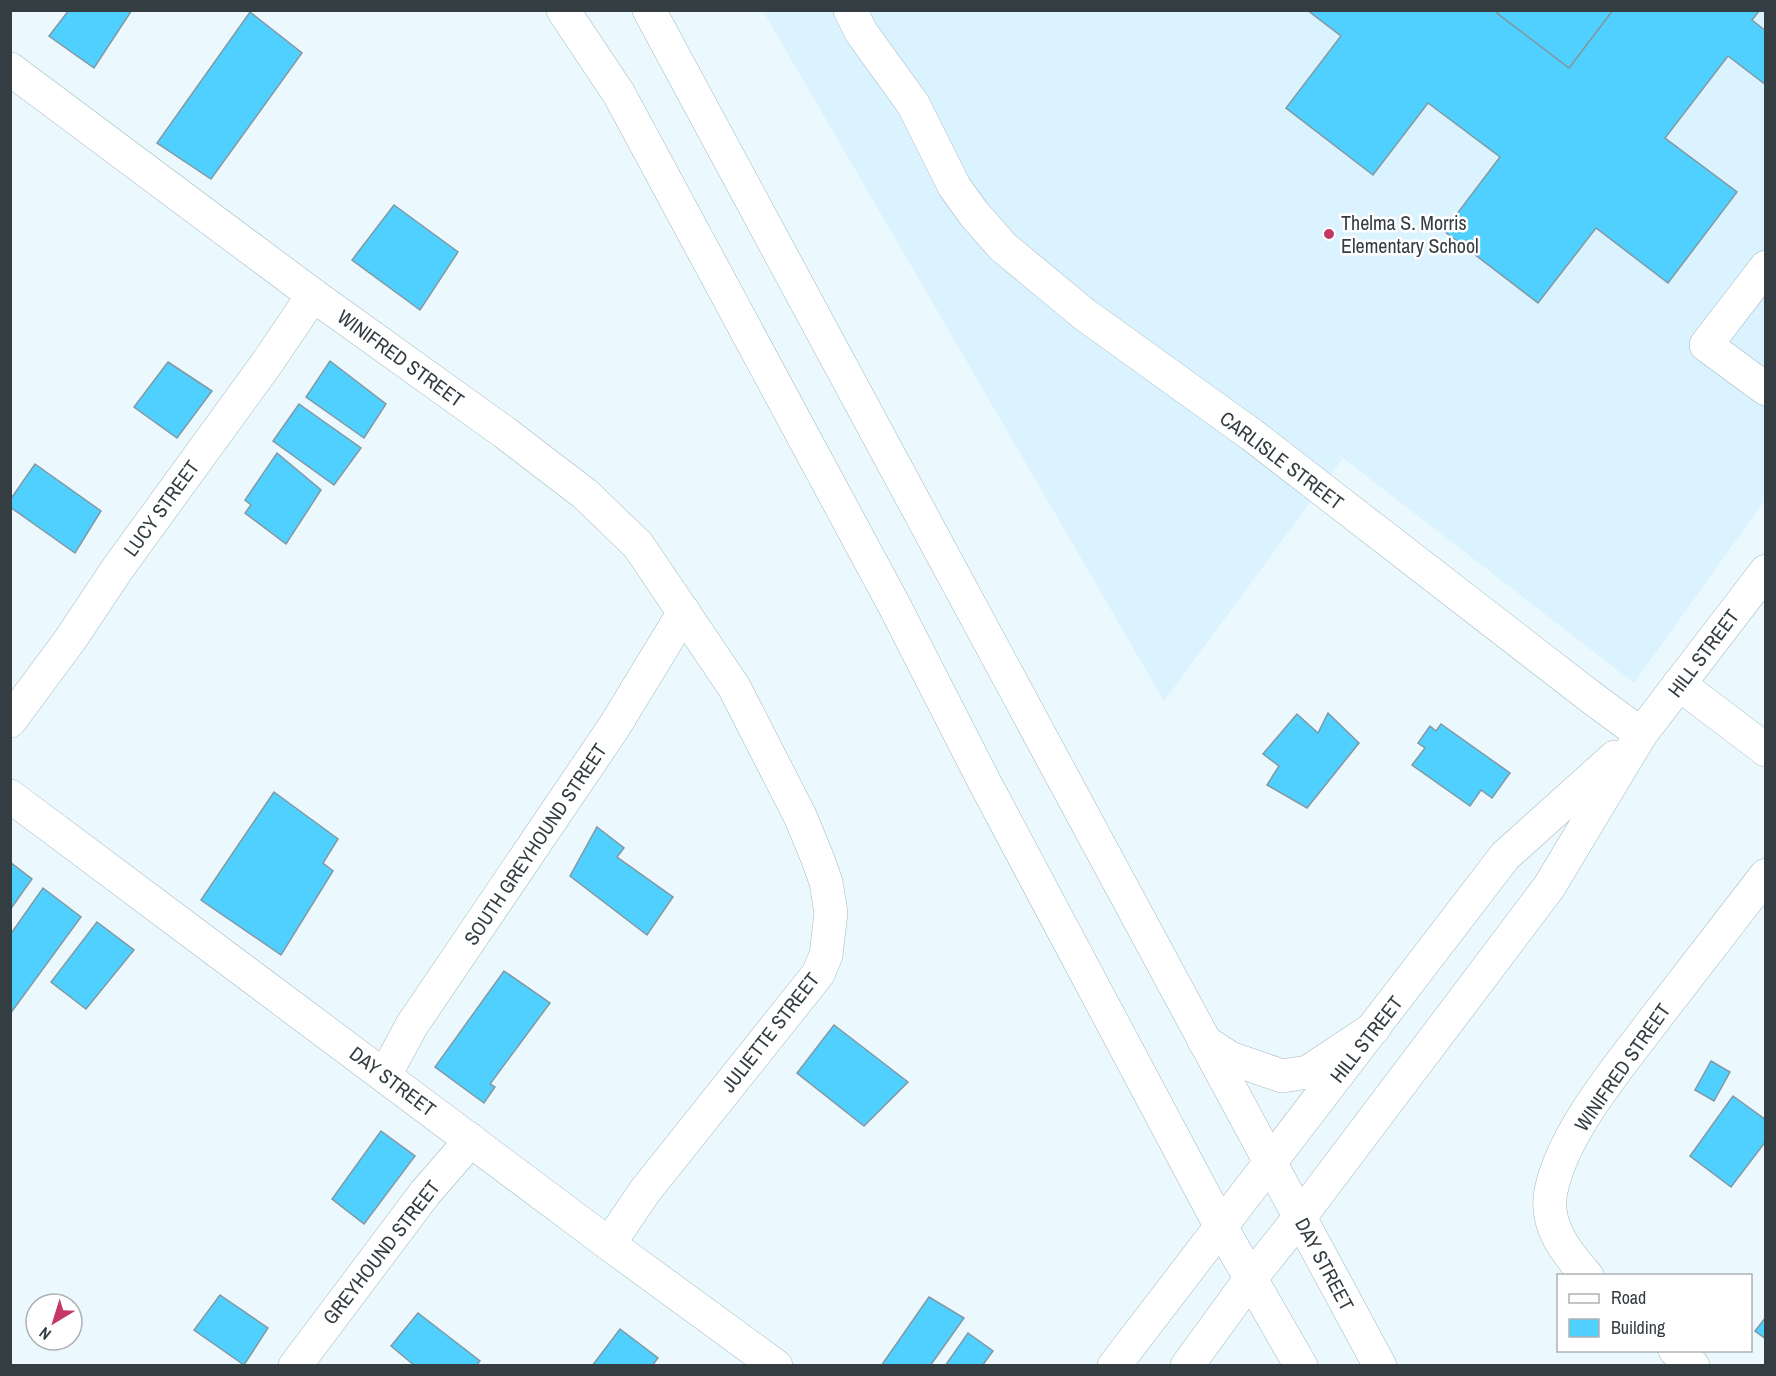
<svg xmlns="http://www.w3.org/2000/svg" width="1776" height="1376" font-family="'Archivo Narrow',sans-serif">
<style>
.built{fill:#daf3ff}
.building{fill:#50d0ff;stroke:#8298a2;stroke-width:1.5}
.lines{fill:none;stroke-linecap:round;stroke-linejoin:round}
.minor-casing{stroke:#a1b8c1;stroke-width:34}
.major-casing{stroke:#a1b8c1;stroke-width:34}
.highway-casing{stroke:#a1b8c1;stroke-width:34}
.minor{stroke:#fff;stroke-width:33}
.major{stroke:#fff;stroke-width:33}
.highway{stroke:#fff;stroke-width:33}
.poi-dot{fill:#c43768;stroke:#fff;stroke-width:2}
.labels{text-anchor:middle;dominant-baseline:central;stroke-width:5;stroke-linejoin:round;paint-order:stroke}
.poi-label{font-size:20px;fill:#343d41;stroke:#fff;text-anchor:start}
.street-label{font-size:20px;fill:#343d41;stroke:#fff}
</style>
<rect width="100%" height="100%" fill="#ebf9ff"/>
<polygon class="built" points="763,11 1765,11 1765,500 1634,683 1343,458 1164,701"/>
<g class="building">
<polygon points="69,10 132,10 94,68 49,36"/>
<polygon points="1307,10 1499,10 1497,13 1569,68 1613,10 1760,10 1752,20 1766,31 1766,85 1728,56 1665,138 1737,192 1668,283 1596,228 1538,303 1444,231 1500,157 1428,103 1373,175 1286,108 1341,36"/>
<polygon points="1499,10 1613,10 1569,68 1497,13"/>
<polygon points="250,12 302,53 211,179 157,143"/>
<polygon points="394,205 458,252 420,310 352,260"/>
<polygon points="330,361 386,404 364,438 306,397"/>
<polygon points="168,362 212,391 177,438 134,407"/>
<polygon points="299,404 361,448 334,485 273,441"/>
<polygon points="277,453 321,490 286,544 245,513 251,505 245,500"/>
<polygon points="35,464 101,511 75,553 10,507 10,500"/>
<polygon points="1328,713 1359,743 1307,808 1267,785 1279,766 1263,754 1297,714 1318,733"/>
<polygon points="1441,724 1510,773 1492,798 1481,790 1470,806 1412,765 1425,748 1418,743 1430,726 1436,731"/>
<polygon points="274,792 338,839 323,863 333,871 281,955 201,900"/>
<polygon points="597,827 624,848 617,857 673,897 647,935 570,876"/>
<polygon points="10,862 32,879 10,910"/>
<polygon points="43,888 81,917 10,1014 10,935"/>
<polygon points="97,922 134,950 86,1009 51,982"/>
<polygon points="504,971 550,1003 490,1084 495,1087 484,1103 435,1067"/>
<polygon points="834,1025 908,1082 864,1126 797,1073"/>
<polygon points="1711,1061 1730,1072 1714,1101 1695,1090"/>
<polygon points="1733,1096 1766,1120 1766,1141 1731,1187 1690,1156"/>
<polygon points="381,1131 415,1156 364,1224 332,1199"/>
<polygon points="220,1295 268,1328 244,1365 194,1330"/>
<polygon points="929,1297 964,1318 930,1366 881,1366"/>
<polygon points="418,1313 480,1361 476,1366 415,1366 391,1346"/>
<polygon points="1766,1317 1766,1339 1755,1331"/>
<polygon points="620,1329 658,1358 652,1366 592,1366"/>
<polygon points="968,1333 993,1351 982,1366 945,1366"/>
</g>
<g class="lines">
<defs>
<g id="minor">
<polyline points="850,10 861,32 913,104 954,186 974,214 1003,247 1084,314 1252,435 1592,698 1641,734"/>
<polyline points="10,69 313,295 504,432 585,494 638,545 734,687 800,816 817,857 826,882 831,913 826,955 818,974 645,1191 609,1244"/>
<polyline points="1766,267 1706,345 1766,389"/>
<polyline points="1679,684 1766,750"/>
<polyline points="10,721 70,640 118,568 267,363 313,295"/>
<polyline points="10,796 609,1244 776,1366"/>
<polyline points="385,1075 412,1025 614,727 684,612"/>
<path d="M1587,1276C1566,1252 1544,1225 1551,1191C1563,1132 1618,1068 1654,1020C1691,972 1728,924 1766,875"/>
<polyline points="1675,1350 1693,1366"/>
<polyline points="295,1366 425,1193 471,1140"/>
<polyline points="1114,1366 1505,856 1615,757"/>
<polyline points="1187,1366 1251,1278 1300,1217 1549,887 1641,734 1766,571"/>
</g>
<g id="major">
<polyline points="1270,1162 1380,1366"/>
<polyline points="1221,1227 1301,1366"/>
</g>
<g id="highway">
<polyline points="563,10 619,94 894,605 986,785 1221,1227"/>
<polyline points="649,10 1270,1162"/>
<polyline points="1204,1041 1230,1058 1282,1076 1308,1072 1374,1028"/>
</g>
</defs>
<use href="#minor" class="minor-casing"/>
<use href="#major" class="major-casing"/>
<use href="#highway" class="highway-casing"/>
<use href="#minor" class="minor"/>
<use href="#major" class="major"/>
<use href="#highway" class="highway"/>
</g>
<circle class="poi-dot" cx="1329" cy="234" r="6"/>
<g class="labels">
<g class="poi-label">
<text x="1341" y="222">Thelma S. Morris<tspan x="1341" dy="23">Elementary School</tspan></text>
</g>
<g class="street-label">
<text transform="translate(401 358) rotate(36)">WINIFRED STREET</text>
<text transform="translate(1282 460) rotate(37)">CARLISLE STREET</text>
<text transform="translate(161 508) rotate(-54)">LUCY STREET</text>
<text transform="translate(1703 653) rotate(-53)">HILL STREET</text>
<text transform="translate(535 844) rotate(-56)">SOUTH GREYHOUND STREET</text>
<text transform="translate(770 1032) rotate(-52)">JULIETTE STREET</text>
<text transform="translate(1366 1039) rotate(-52)">HILL STREET</text>
<text transform="translate(1622 1067) rotate(-55)">WINIFRED STREET</text>
<text transform="translate(393 1081) rotate(37)">DAY STREET</text>
<text transform="translate(381 1252) rotate(-52)">GREYHOUND STREET</text>
<text transform="translate(1325 1264) rotate(62)">DAY STREET</text>
</g>
</g>
<rect width="1776" height="1376" fill="none" stroke="#343d41" stroke-width="24"/>
<rect x="1557" y="1274" width="195" height="78" fill="#ffffff" stroke="#aeb1b3" stroke-width="1.5"/>
<rect x="1569" y="1294" width="30" height="9" fill="#ffffff" stroke="#aeb1b3" stroke-width="1.5"/>
<text x="1611" y="1304" font-size="18" fill="#343d41">Road</text>
<rect x="1569" y="1319" width="30" height="18" fill="#50d0ff" stroke="#aeb1b3" stroke-width="1.5"/>
<text x="1611" y="1334" font-size="18" fill="#343d41">Building</text>
<g transform="translate(54 1322) rotate(218)"><circle r="28" fill="#ffffff" stroke="#aeb1b3" stroke-width="1.5"/>
<path d="M0-4.5L10 22L0 15L-10 22Z" fill="#c43768"/>
<text y="-9" font-size="16" font-weight="bold" text-anchor="middle" fill="#343d41">N</text>
</g>
</svg>
